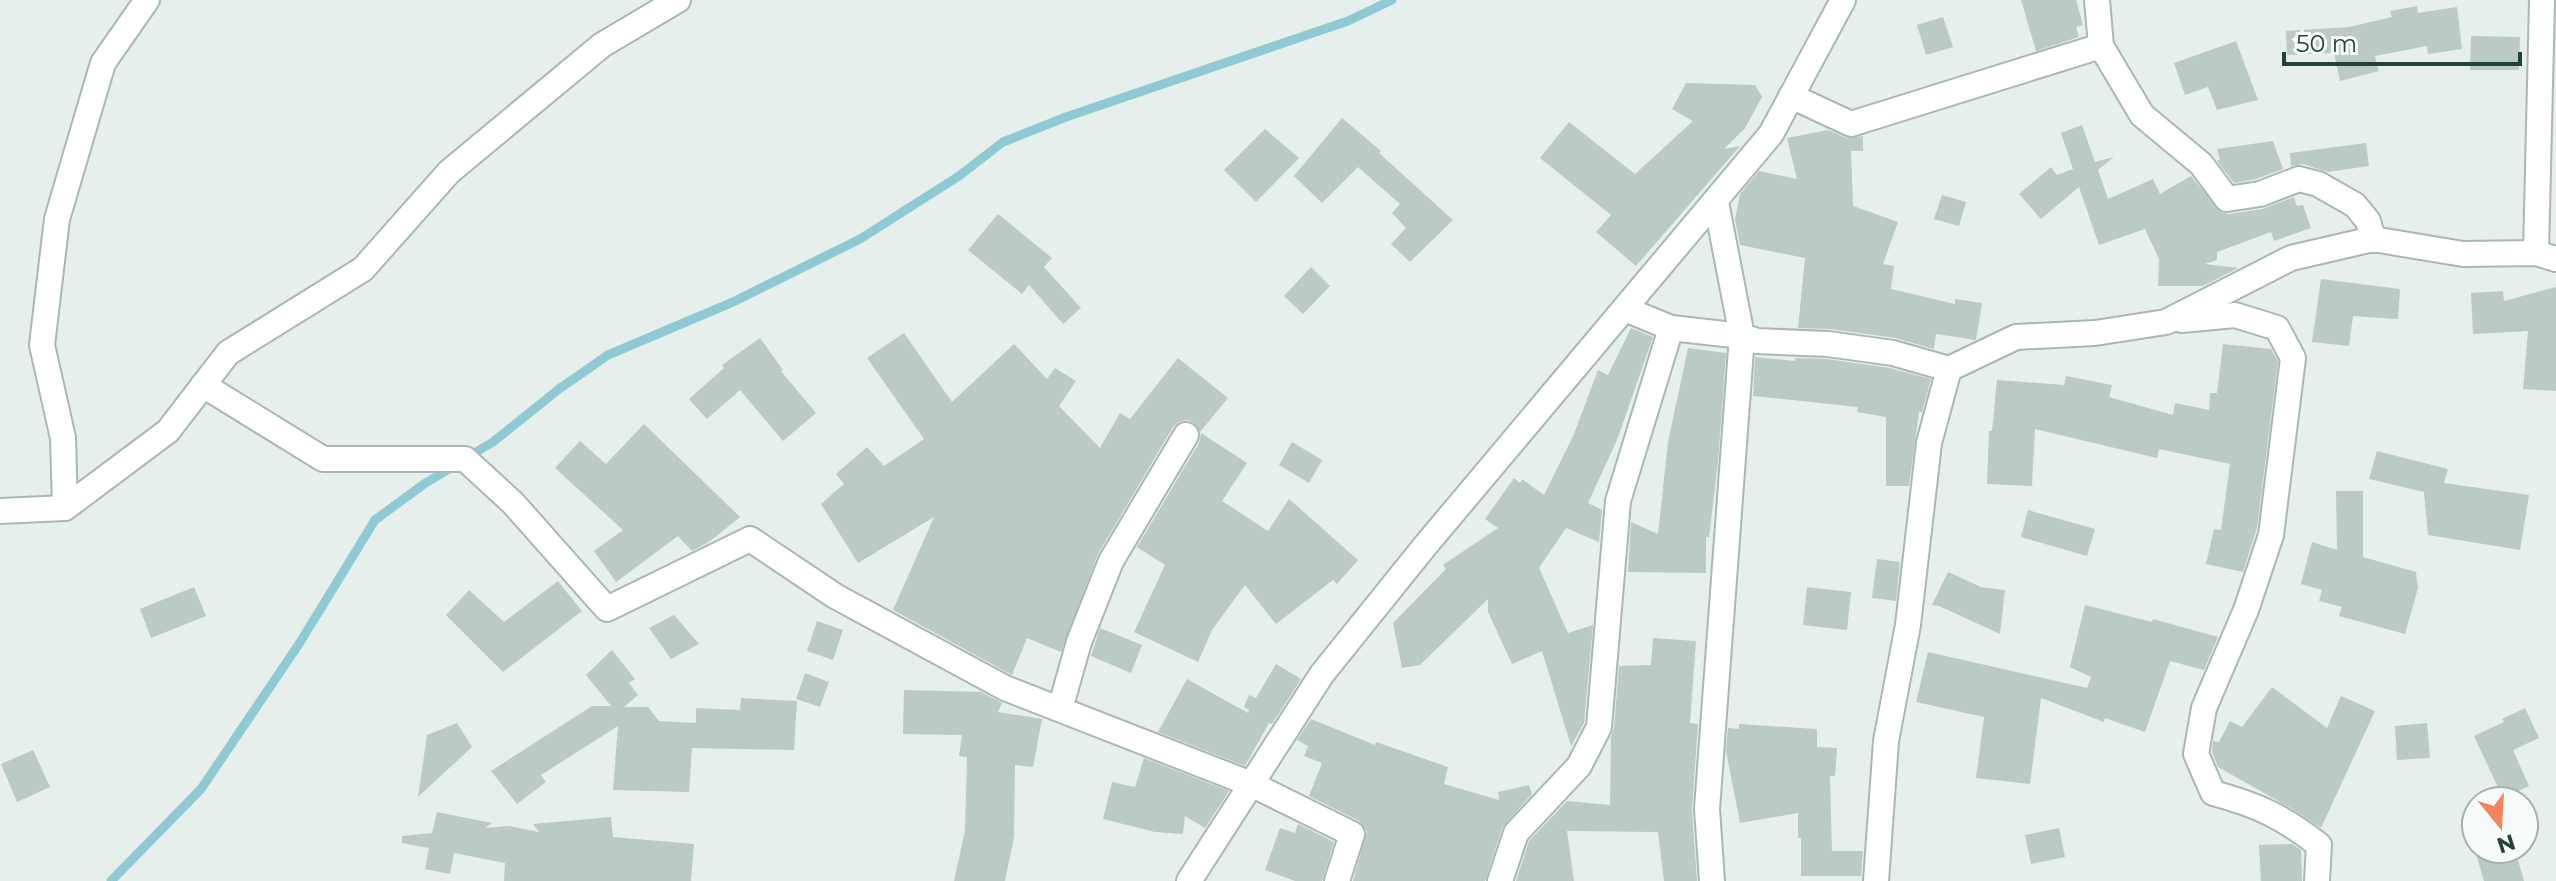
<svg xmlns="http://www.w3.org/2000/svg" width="2556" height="881" font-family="Montserrat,sans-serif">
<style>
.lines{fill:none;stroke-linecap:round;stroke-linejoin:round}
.stream{stroke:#8ec9d4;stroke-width:9}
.building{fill:#bbcac4}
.minor-casing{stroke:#a8b8b2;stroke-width:28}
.minor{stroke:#fff;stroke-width:24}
</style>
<rect width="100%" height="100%" fill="#e6efeb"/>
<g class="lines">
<g class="stream">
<polyline points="466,458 493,442 559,389 608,355 733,302 860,239 959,176 1003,142 1066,117 1348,21 1392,0"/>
<polyline points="111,881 201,789 299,644 375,520 424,484 454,466"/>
</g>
</g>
<g class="building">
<polygon points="2021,0 2076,0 2083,25 2076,27 2079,37 2036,51"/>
<polygon points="2417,6 2418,13 2457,7 2462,49 2428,54 2427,46 2375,56 2379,71 2340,81 2334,53 2287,55 2286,31 2349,27 2392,17 2390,11"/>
<polygon points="1943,17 1953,47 1926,55 1917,25"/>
<polygon points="2471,36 2520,37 2519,70 2470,70"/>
<polygon points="2236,41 2258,100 2217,110 2208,87 2185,95 2174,63"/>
<polygon points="1686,83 1755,85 1762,97 1745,128 1724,149 1740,146 1636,266 1596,232 1611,215 1540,158 1569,122 1635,174 1693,121 1672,109"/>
<polygon points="1342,118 1381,151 1379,153 1453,220 1410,262 1391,244 1406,228 1392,213 1400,204 1358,167 1322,203 1294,176"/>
<polygon points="2082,125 2095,162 2114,157 2098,170 2108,199 2153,179 2160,194 2191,176 2221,212 2229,214 2262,209 2294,197 2297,206 2303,205 2311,228 2274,241 2271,232 2217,252 2217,260 2205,264 2238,268 2203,286 2158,286 2159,259 2145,229 2099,245 2079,187 2041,219 2019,194 2051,167 2057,175 2073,169 2061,133"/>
<polygon points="1265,129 1299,158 1256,202 1224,170"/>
<polygon points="1828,130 1846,138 1863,136 1863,151 1851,151 1853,206 1898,222 1883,264 1894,266 1891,289 1955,304 1955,299 1982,303 1976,340 1936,334 1934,349 1895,338 1830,329 1798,328 1805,258 1740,245 1735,220 1740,194 1759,171 1797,179 1787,138"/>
<polygon points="2273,141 2283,169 2256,179 2234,183 2217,161 2220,159 2217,149"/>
<polygon points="2366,143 2369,166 2328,172 2303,164 2291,166 2290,153"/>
<polygon points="1942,195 1966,202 1959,226 1934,219"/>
<polygon points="998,214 1052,258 1044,267 1081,308 1063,324 1029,285 1022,294 968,250"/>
<polygon points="1311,267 1330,286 1303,314 1284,296"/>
<polygon points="2321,279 2400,289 2398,319 2353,316 2349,346 2312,342"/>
<polygon points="2556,287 2556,391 2523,389 2528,331 2473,334 2471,293 2503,291 2504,301"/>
<polygon points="1631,328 1653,337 1617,440 1588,503 1602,510 1599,542 1566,528 1539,568 1568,633 1593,625 1584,723 1571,746 1542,651 1512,664 1488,612 1488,599 1420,665 1402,668 1393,623 1446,569 1443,565 1498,528 1485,519 1514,478 1520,483 1522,479 1544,495 1574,434 1598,370 1608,375"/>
<polygon points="904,333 952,402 1014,344 1047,379 1055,368 1076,381 1059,406 1100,448 1120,413 1130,419 1178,358 1228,398 1200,432 1194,423 1187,420 1179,422 1173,427 1098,554 1061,652 1027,638 1012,675 893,610 934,517 858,563 821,504 844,484 836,474 867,447 884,466 924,439 867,358"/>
<polygon points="760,338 783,370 781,371 816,413 783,441 740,390 707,419 689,399 724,368 722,365"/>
<polygon points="2223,344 2271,349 2278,361 2257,528 2243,572 2206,564 2214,529 2221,530 2230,464 2159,449 2157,458 2035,429 2032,486 1987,484 1989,431 1992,431 1997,380 2064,385 2066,376 2112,385 2109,397 2173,415 2175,403 2209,410 2210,393 2217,393"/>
<polygon points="1688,348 1726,353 1718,462 1709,537 1706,537 1706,573 1628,572 1631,522 1658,534 1668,442"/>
<polygon points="1755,357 1795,361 1795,358 1827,359 1890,368 1931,379 1922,412 1919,412 1909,486 1886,486 1886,417 1857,412 1858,407 1753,396"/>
<polygon points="644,424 740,517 709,542 692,551 678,536 616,582 594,551 623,530 555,468 580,441 606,464"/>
<polygon points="1201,433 1247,463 1222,501 1268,531 1289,499 1358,560 1337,584 1333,580 1276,624 1245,585 1212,630 1198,662 1134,632 1165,565 1137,547 1199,443"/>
<polygon points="1292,442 1322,460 1309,483 1279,465"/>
<polygon points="2377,451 2448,469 2444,483 2529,495 2520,550 2428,535 2424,492 2369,479"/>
<polygon points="2336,491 2363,491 2363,557 2416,572 2418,588 2405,634 2339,616 2342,607 2319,601 2322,590 2301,584 2312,542 2337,550"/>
<polygon points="2028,510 2095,529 2087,556 2021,537"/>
<polygon points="1877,559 1900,562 1896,601 1872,598"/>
<polygon points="1948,572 1981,587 2005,590 2000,634 1939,606 1932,605"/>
<polygon points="558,581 582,611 503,672 446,615 469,590 504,622"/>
<polygon points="194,587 206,616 151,638 140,609"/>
<polygon points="1807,587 1851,592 1847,630 1803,625"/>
<polygon points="2085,605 2152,622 2153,619 2218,637 2204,670 2170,661 2145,732 2105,718 2104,722 2041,698 2030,784 1976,778 1984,717 1916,702 1928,652 2087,688 2091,677 2070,667"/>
<polygon points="674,615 699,644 671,659 649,628"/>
<polygon points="817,621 843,630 833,660 807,651"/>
<polygon points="1100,628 1142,645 1131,673 1091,656"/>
<polygon points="1653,638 1696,641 1690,723 1698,724 1692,810 1697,881 1664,881 1658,832 1567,831 1574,881 1516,881 1529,841 1567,801 1610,805 1611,737 1614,728 1619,666 1651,665"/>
<polygon points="612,650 635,679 629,683 638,695 624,707 648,707 659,721 696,723 696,708 740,710 741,698 797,701 794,750 692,748 689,792 613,790 618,726 541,775 546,782 517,804 491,771 592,706 611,706 586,675"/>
<polygon points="1276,664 1301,679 1272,724 1269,723 1245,766 1158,732 1187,679 1248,713 1249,710 1244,707 1249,695 1256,698"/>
<polygon points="805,673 829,682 820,707 796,699"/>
<polygon points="2272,687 2327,728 2341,696 2375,711 2321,828 2289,807 2218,767 2212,752 2213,741 2219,742 2230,721 2242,727"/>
<polygon points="904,690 981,692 1002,703 998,712 1042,719 1033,767 1015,765 1014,837 1005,881 954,881 965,830 967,757 959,756 962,735 903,734"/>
<polygon points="2525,708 2539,738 2513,750 2529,786 2503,798 2474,736 2504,722 2502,719"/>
<polygon points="1311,719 1375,745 1376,742 1448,767 1444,784 1499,800 1498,792 1529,785 1532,794 1502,828 1485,881 1353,881 1367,831 1359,821 1309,796 1322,763 1304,756 1308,746 1297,740"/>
<polygon points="457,723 472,747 418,797 427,735"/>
<polygon points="2427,723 2430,758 2397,760 2395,726"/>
<polygon points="1739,724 1817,729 1817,747 1837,748 1835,776 1830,776 1832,851 1863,851 1861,876 1801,876 1801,838 1798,838 1798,813 1740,823 1726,751 1728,728 1739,729"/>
<polygon points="33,750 50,787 17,802 1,764"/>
<polygon points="1144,758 1229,791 1205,828 1185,816 1183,834 1155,832 1103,819 1112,782 1135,787"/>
<polygon points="2476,808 2476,849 2524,849 2524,830 2530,849 2516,853 2524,881 2484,881 2464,812"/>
<polygon points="437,812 492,823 485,828 509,826 539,832 533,824 611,817 613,837 694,844 691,881 504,881 505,863 454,853 450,874 425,869 429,848 402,843 402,836 432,833"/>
<polygon points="1298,824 1334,842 1322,881 1295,881 1265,870 1280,828 1295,833"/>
<polygon points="2059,828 2065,857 2031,864 2025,835"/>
<polygon points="2292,844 2301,850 2302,881 2261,881 2259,845"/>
</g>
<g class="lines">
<defs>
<g id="minor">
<polyline points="2097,0 2101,46 2142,115 2201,164 2227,199 2260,194 2299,179 2318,184 2355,205 2368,221 2373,239"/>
<polyline points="1791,96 1851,124 2101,46"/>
<polyline points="2536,253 2542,0"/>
<polyline points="1625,309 1671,328 1742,336 1757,341 1828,344 1893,353 1949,369 2016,337 2095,333 2166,322 2291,258 2373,239 2463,254 2536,253 2556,259"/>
<path d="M2181,320L2235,315L2277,328L2293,358L2271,535L2246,610L2204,708L2196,754L2213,793C2258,805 2283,817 2319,845L2317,881"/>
<polyline points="203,385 323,459 465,459 513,503 607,609 750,539 835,596 1005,688 1251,784 1352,834 1337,881"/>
<polyline points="65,508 63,438 42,345 57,219 103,63 147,0"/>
<polyline points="0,511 65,508 168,431 228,353 363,269 449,172 602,45 678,0"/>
<polyline points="1060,709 1079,642 1111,561 1186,435"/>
<polyline points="1189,881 1322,674 1425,546 1771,134 1843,0"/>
<polyline points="1500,881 1516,833 1579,766 1599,727 1618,501 1671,328"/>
<polyline points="1712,881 1707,809 1742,336 1716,202"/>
<polyline points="1876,881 1886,741 1908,625 1929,443 1949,369"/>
</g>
</defs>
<use href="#minor" class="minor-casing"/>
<use href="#minor" class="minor"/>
</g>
<g transform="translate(2500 825) rotate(162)"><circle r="38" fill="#f7fbf9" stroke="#a3b1ad" stroke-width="2"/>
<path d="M0-6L14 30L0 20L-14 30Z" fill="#f4845f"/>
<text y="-12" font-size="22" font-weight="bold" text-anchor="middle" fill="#24423a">N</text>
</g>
<path d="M2284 52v12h236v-12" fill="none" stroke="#24423a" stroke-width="4"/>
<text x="2296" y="52" font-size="24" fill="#24423a" stroke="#f7fbf9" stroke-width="6" paint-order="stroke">50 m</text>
</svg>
